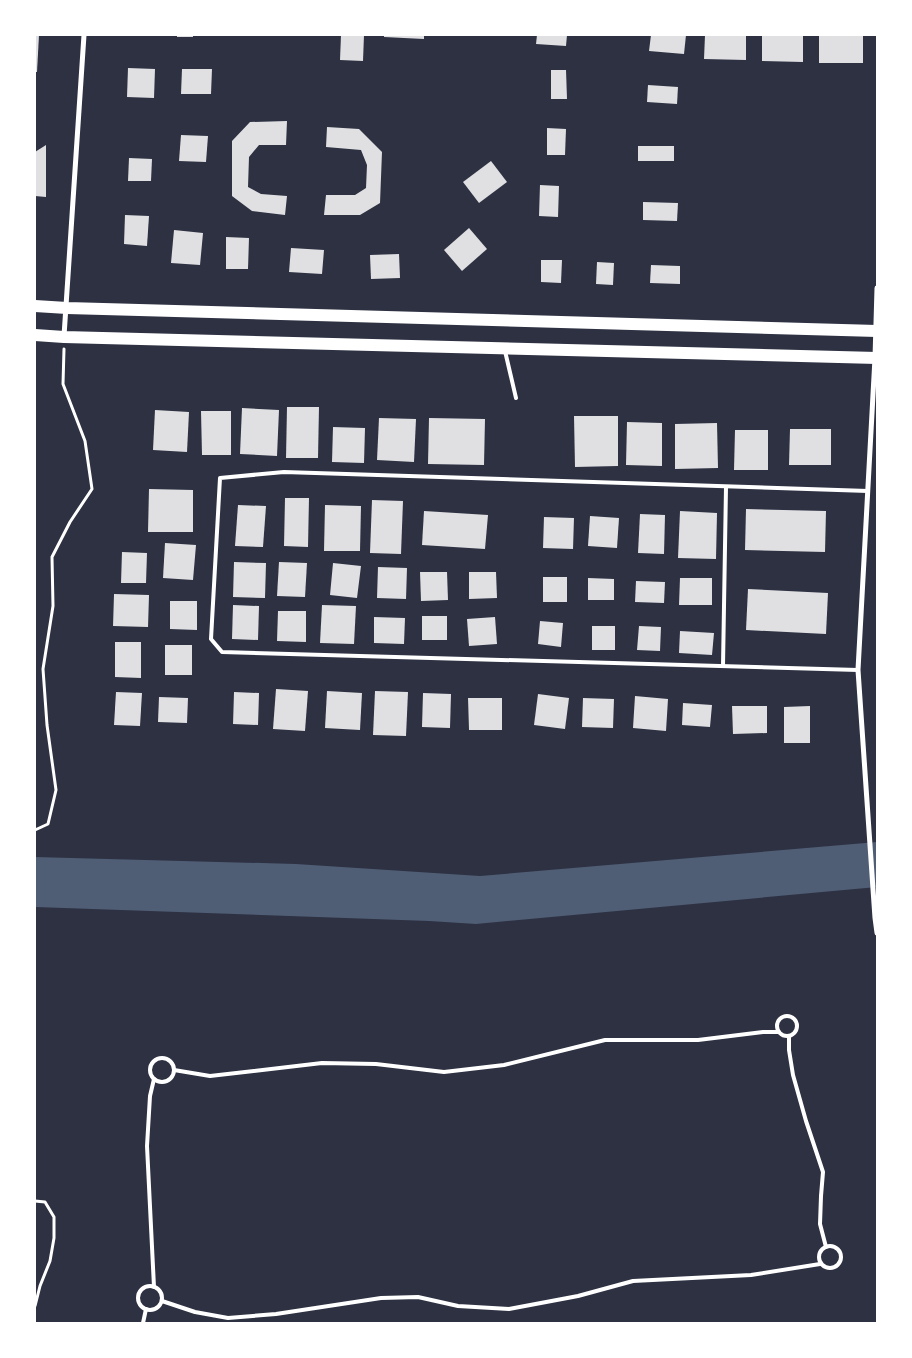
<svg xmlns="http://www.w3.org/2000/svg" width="912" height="1358" font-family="Inter,sans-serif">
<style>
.water{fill:#4f5d75}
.building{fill:#e0e0e3}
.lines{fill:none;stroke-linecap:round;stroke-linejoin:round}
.path{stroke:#fff;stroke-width:3}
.service{stroke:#fff;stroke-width:4}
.minor{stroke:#fff;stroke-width:5}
.primary{stroke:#fff;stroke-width:12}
</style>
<rect width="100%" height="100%" fill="#2d3142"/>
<polygon class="water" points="877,842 877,887 476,924 429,921 35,907 35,857 296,864 480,876"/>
<g class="building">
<polygon points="35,35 39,35 37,72 35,72"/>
<rect x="177" y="35" width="16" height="2"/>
<polygon points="341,35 364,35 363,61 340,60"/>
<polygon points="384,35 424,35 424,39 384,37"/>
<polygon points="537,35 567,35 566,46 536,44"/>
<polygon points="651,35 686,35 684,54 649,51"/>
<polygon points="705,35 746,35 746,60 704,59"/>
<polygon points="762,35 803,35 803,62 762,61"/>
<rect x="819" y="35" width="44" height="28"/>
<polygon points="128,68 155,69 154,98 127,97"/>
<polygon points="182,69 212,69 211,94 181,94"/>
<polygon points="551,70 566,70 567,99 551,99"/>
<polygon points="648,85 678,87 677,104 647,102"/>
<polygon points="287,121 286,145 259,145 249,157 248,187 261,194 287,196 285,215 252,211 232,196 232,141 250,122"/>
<polygon points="327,127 359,129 382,152 380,203 360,215 324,215 326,195 355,195 366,188 367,165 361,150 326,147"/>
<polygon points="547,128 566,129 565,155 547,155"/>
<polygon points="181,135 208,136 206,162 179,161"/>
<polygon points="46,145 46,197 35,196 35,152"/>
<rect x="638" y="146" width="36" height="15"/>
<polygon points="129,158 152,159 151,181 128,181"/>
<polygon points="491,161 507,182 479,203 463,182"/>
<polygon points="540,185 559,186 558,217 539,216"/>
<polygon points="643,202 678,203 677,221 643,220"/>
<polygon points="125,215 149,216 147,246 124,244"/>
<polygon points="469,228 487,249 462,271 444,250"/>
<polygon points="174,230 203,233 200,265 171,263"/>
<polygon points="226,237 249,238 248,269 226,269"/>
<polygon points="291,248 324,250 322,274 289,272"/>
<polygon points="399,254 400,278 371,279 370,255"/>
<polygon points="541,260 562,260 561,283 541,282"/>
<polygon points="597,262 614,263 613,285 596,284"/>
<polygon points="651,265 680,266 680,284 650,283"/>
<polygon points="287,407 319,407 318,458 286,458"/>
<polygon points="242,408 279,410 277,456 240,454"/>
<polygon points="155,410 189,412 187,452 153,450"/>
<polygon points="201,411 231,411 231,455 202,455"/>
<polygon points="574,416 618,416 618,466 575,467"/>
<polygon points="379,418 416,419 414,462 377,460"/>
<polygon points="429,418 485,419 484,465 428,464"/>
<polygon points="627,422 662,423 662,466 626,465"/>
<polygon points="717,423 718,468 675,469 675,424"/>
<polygon points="333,427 365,428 364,463 332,462"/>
<polygon points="790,429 831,429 831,465 789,465"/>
<polygon points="735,430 768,430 768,470 734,470"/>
<polygon points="149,489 193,490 193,532 148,532"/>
<polygon points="285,498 309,498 308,547 284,546"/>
<polygon points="372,500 403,501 401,554 370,553"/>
<polygon points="238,505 266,506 263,547 235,546"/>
<polygon points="325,505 361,506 360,551 324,551"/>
<polygon points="746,509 826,511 825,552 745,550"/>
<polygon points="424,511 488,515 485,549 422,545"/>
<polygon points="680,511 717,513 716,559 678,558"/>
<polygon points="640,514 665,515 664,554 638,553"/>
<polygon points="590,516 619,518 617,548 588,546"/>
<polygon points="544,517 574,518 573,549 543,548"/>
<polygon points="165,543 196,545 193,580 163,578"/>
<polygon points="122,552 147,553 146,583 121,583"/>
<polygon points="234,562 266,563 265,598 233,597"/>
<polygon points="279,562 307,563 305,597 277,596"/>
<polygon points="333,563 361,566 357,598 330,595"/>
<polygon points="378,567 407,568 406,599 377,598"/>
<polygon points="420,572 447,572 448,600 421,601"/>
<polygon points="469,572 496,572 497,598 469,599"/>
<rect x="543" y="577" width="24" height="25"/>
<polygon points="588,578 614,579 614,600 588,600"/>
<polygon points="680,578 712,578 712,605 679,605"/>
<polygon points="636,581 665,582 664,603 635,602"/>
<polygon points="748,589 828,593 826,634 746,630"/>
<polygon points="114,594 149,595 148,627 113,626"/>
<polygon points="170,601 197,601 197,630 170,629"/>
<polygon points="233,605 259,606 258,640 232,639"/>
<polygon points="322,605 356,606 354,644 320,643"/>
<polygon points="278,611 306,611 306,642 277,641"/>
<rect x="422" y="616" width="25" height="24"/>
<polygon points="374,617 405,618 404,644 374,643"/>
<polygon points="495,617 497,644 469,646 467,619"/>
<polygon points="540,621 563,623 561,647 538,644"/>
<rect x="592" y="626" width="23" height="24"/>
<polygon points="639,626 661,627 660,651 637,650"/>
<polygon points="680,631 714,633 712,655 679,653"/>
<polygon points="115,642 141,642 141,678 115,677"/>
<rect x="165" y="645" width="27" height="30"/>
<polygon points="276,689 308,691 305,731 273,729"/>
<polygon points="327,691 362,693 360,730 325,728"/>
<polygon points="375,691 408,692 406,736 373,735"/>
<polygon points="116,692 142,693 140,726 114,725"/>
<polygon points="234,692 259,693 258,725 233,724"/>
<polygon points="423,693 451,694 450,728 422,727"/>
<polygon points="538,694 569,698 565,729 534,725"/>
<polygon points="635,696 668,699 666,731 633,728"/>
<polygon points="159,697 188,698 187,723 158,722"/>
<polygon points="468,698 502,698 502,730 469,730"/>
<polygon points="583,698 614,699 613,728 582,727"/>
<polygon points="683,703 712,705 710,727 682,725"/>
<polygon points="732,706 767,706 767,733 733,734"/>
<polygon points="810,706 810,743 784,743 784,707"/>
</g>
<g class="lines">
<g class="path">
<polyline points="35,830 48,824 56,790 47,725 43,669 53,606 52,557 70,522 92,489 85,441 63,384 64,349"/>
<polyline points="35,1201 45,1202 54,1217 54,1238 50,1261 40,1286 35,1306"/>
</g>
<g class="service">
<polyline points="505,351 516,398"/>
<polyline points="723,666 726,487"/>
<polyline points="858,670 222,652 211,639 220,478 284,472 868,491"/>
<circle cx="787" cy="1026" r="10"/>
<polyline points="789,1036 789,1050 793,1075 806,1121 823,1172 821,1196 820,1224 826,1247"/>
<circle cx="162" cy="1070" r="12"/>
<polyline points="174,1070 210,1076 322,1063 376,1064 444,1072 504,1065 605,1040 698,1040 763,1032 778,1032"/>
<polyline points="154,1079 150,1096 147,1146 154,1287"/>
<circle cx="830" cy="1257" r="11"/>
<circle cx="150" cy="1298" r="12"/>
<polyline points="162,1301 195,1312 228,1318 276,1314 381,1298 418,1297 458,1306 509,1309 578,1296 633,1281 751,1275 820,1264"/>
<polyline points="143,1323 146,1309"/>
</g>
<g class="minor">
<polyline points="877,288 875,358 858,670 875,918 877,933"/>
<polyline points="64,336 84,35"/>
</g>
<g class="primary">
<polyline points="35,306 67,308 877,331"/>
<polyline points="35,335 64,337 877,358"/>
</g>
</g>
<rect width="912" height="1358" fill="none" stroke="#ffffff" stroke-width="72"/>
</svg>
